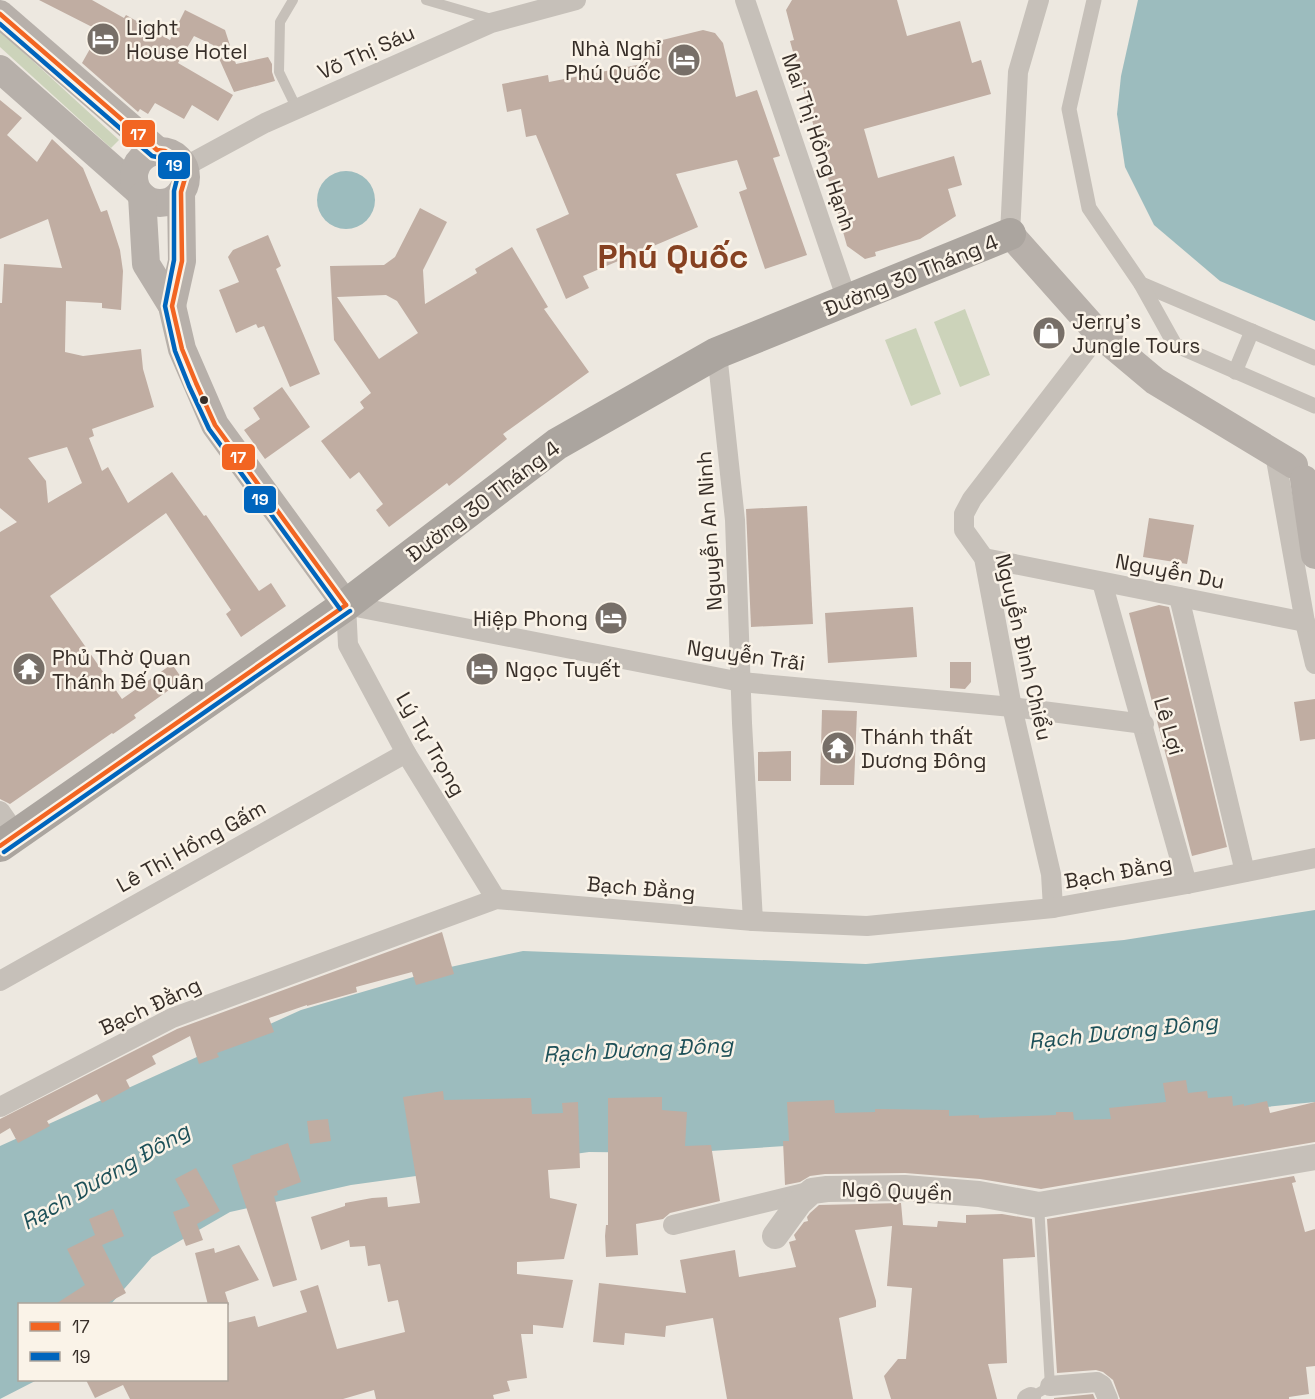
<svg xmlns="http://www.w3.org/2000/svg" width="1315" height="1399" font-family="'Space Grotesk',sans-serif">
<style>
.green{fill:#ccd3ba}
.water{fill:#9cbcbe}
.building{fill:#c0ada2;fill-rule:evenodd}
.lines{fill:none;stroke-linecap:round;stroke-linejoin:round}
.service{stroke:#c6c0b9;stroke-width:10}
.pedestrian{stroke:#c6c0b9;stroke-width:15}
.minor{stroke:#c6c0b9;stroke-width:20}
.tertiary{stroke:#c6c0b9;stroke-width:26}
.secondary{stroke:#b7b0aa;stroke-width:28}
.primary{stroke:#aba59f;stroke-width:32}
.bus-1-casing{stroke:#faf3e8;stroke-width:9}
.bus-2-casing{stroke:#faf3e8;stroke-width:9}
.bus-1{stroke:#f26522;stroke-width:4.5}
.bus-2{stroke:#0065bd;stroke-width:4.5}
.bus-dot{fill:#372e28;stroke:#faf3e8;stroke-width:2}
.labels{text-anchor:middle;dominant-baseline:central;stroke-width:5;stroke-linejoin:round;paint-order:stroke}
.poi-label{font-size:21px;fill:#372e28;stroke:#faf3e8;text-anchor:start}
.street-label{font-size:21px;fill:#372e28;stroke:#faf3e8}
.water-label{font-size:22px;font-style:italic;fill:#1d5058;stroke:#faf3e8}
.town-label{font-size:33px;font-weight:bold;fill:#864121;stroke:#faf3e8}
.line-badge{stroke:#faf3e8;stroke-width:2}
.badge-label{font-size:16px;text-anchor:middle;font-weight:bold;fill:#fff}
</style>
<rect width="100%" height="100%" fill="#ede8e0"/>
<g class="green">
<polygon points="0,31 119,140 111,148 0,47"/>
<polygon points="965,309 990,375 960,387 934,322"/>
<polygon points="916,328 941,394 911,406 885,340"/>
</g>
<g class="water">
<polygon points="1138,0 1315,0 1315,321 1220,281 1154,225 1125,167 1117,114 1121,76"/>
<circle cx="346" cy="200" r="29"/>
<polygon points="1315,910 1315,1102 1061,1128 680,1153 589,1152 351,1185 230,1212 152,1257 111,1304 20,1304 20,1380 37,1380 0,1399 0,1146 301,1010 437,970 523,951 866,964 1124,940"/>
</g>
<g class="building">
<polygon points="39,0 92,0 124,18 126,15 170,40 185,10 225,30 236,64 268,57 272,64 272,72 275,81 234,92 213,45 194,36 178,63 233,95 218,121 192,105 184,119 155,103 148,114 140,109 138,112 82,63 100,31"/>
<polygon points="792,0 897,0 907,36 960,21 972,63 981,60 991,94 864,129 878,178 954,156 962,185 948,189 956,216 920,239 875,252 876,256 865,259 847,246 790,41 794,40 786,10"/>
<polygon points="703,30 715,33 723,43 736,97 757,90 780,156 773,158 807,255 765,269 739,192 747,189 737,160 676,174 698,227 583,276 589,288 566,299 536,229 569,214 536,135 526,137 521,109 507,112 502,84 548,75 549,82 642,64 638,46"/>
<path d="M0,100L22,118L7,135L37,162L52,139L83,168L101,212L107,210L120,250L123,271L121,310L102,308V303L66,301L65,352L83,356L141,349L143,369L154,407L92,429L94,436L89,438L102,471L108,467L128,503L172,472L204,516L206,515L259,591L271,583L286,606L241,637L226,614L231,610L166,513L50,596L122,699L172,664L183,680L134,715L136,718L113,734L112,733L10,804L0,799V532L17,522L0,508V303H2L4,264L62,268L48,219L0,239ZM67,447L82,483L48,503L46,481L28,458Z"/>
<path d="M420,208L447,222L423,270L425,304L477,273L475,269L512,247L548,307L544,309L589,372L503,434L507,439L459,478L449,486L447,483L389,527L376,510L383,504L359,472L350,479L321,441L364,408L360,402L371,393L334,340L330,266L384,265L395,257ZM386,295L397,301L418,333L379,359L337,297Z"/>
<polygon points="268,235 281,266 276,269 320,374 290,387 264,326 258,328 256,324 236,333 219,290 239,282 228,257 233,250"/>
<polygon points="282,387 310,427 265,459 244,430 260,419 253,408"/>
<polygon points="807,506 813,624 751,627 746,509"/>
<polygon points="1149,518 1194,525 1187,564 1143,557"/>
<polygon points="1159,605 1169,607 1227,847 1192,856 1129,613"/>
<polygon points="913,607 917,657 828,663 825,613"/>
<polygon points="950,662 971,662 971,682 965,689 950,688"/>
<polygon points="1315,699 1315,739 1300,741 1294,702"/>
<polygon points="822,710 857,711 854,785 820,785"/>
<polygon points="791,751 791,781 758,781 758,752"/>
<polygon points="442,932 454,974 416,985 412,972 356,987 357,992 307,1006 307,1005 269,1018 274,1032 217,1053 219,1057 199,1064 190,1036 152,1056 156,1064 126,1080 130,1088 102,1103 97,1094 47,1121 50,1126 18,1143 10,1128 0,1134 0,1119 177,1029"/>
<polygon points="1186,1080 1188,1093 1207,1091 1208,1098 1232,1096 1233,1106 1244,1104 1244,1106 1267,1101 1270,1113 1315,1102 1315,1142 1041,1189 980,1179 905,1173 825,1174 810,1176 800,1182 785,1185 783,1141 789,1141 787,1102 834,1100 835,1113 875,1112 875,1109 949,1110 949,1116 979,1115 979,1118 1056,1115 1056,1112 1073,1112 1074,1120 1111,1119 1109,1108 1166,1102 1163,1083"/>
<polygon points="443,1091 444,1100 531,1098 532,1114 563,1113 562,1103 578,1102 580,1168 548,1170 550,1198 577,1204 564,1259 517,1262 517,1274 573,1280 563,1328 533,1325 533,1334 521,1334 527,1378 507,1381 510,1391 493,1395 494,1399 376,1399 374,1390 343,1399 130,1399 123,1385 95,1398 86,1380 226,1380 226,1323 255,1316 258,1327 307,1312 300,1291 318,1285 337,1349 405,1332 398,1300 388,1302 380,1264 368,1266 365,1246 350,1247 349,1240 321,1250 311,1217 345,1206 345,1203 372,1198 387,1197 388,1207 420,1203 403,1097"/>
<polygon points="662,1097 662,1110 687,1112 685,1146 711,1145 720,1201 670,1213 663,1219 636,1224 638,1255 606,1257 605,1236 606,1225 608,1225 608,1098"/>
<polygon points="328,1119 331,1141 310,1144 307,1121"/>
<polygon points="288,1143 301,1182 277,1191 278,1195 274,1196 297,1280 273,1287 232,1165 251,1158 250,1156"/>
<polygon points="196,1168 220,1211 197,1224 203,1240 186,1246 173,1212 190,1206 175,1179"/>
<polygon points="1294,1176 1296,1182 1292,1183 1305,1232 1315,1229 1315,1366 1306,1367 1309,1394 1289,1397 1289,1399 1120,1399 1113,1380 1103,1372 1096,1370 1057,1373 1047,1219"/>
<polygon points="901,1203 903,1225 937,1227 938,1221 966,1223 966,1215 1002,1214 1032,1219 1035,1257 1003,1259 1007,1363 988,1364 997,1399 891,1399 884,1376 898,1359 906,1359 912,1288 887,1286 892,1226 855,1230 876,1301 876,1307 839,1318 853,1399 727,1399 713,1318 666,1326 665,1337 625,1333 624,1345 593,1342 599,1283 686,1293 680,1260 735,1250 739,1277 796,1267 789,1242 796,1240 794,1235 804,1222 808,1221 807,1217 810,1213 819,1205"/>
<polygon points="113,1209 124,1236 102,1245 126,1293 104,1305 54,1305 85,1285 67,1249 95,1235 89,1219"/>
<polygon points="239,1245 259,1280 225,1292 229,1305 208,1305 195,1253 214,1248 215,1253"/>
<polygon points="1093,1394 1095,1399 1054,1399 1054,1398"/>
</g>
<g class="lines">
<g class="service">
<polyline points="293,0 280,22 279,72 297,109"/>
<polyline points="426,0 495,20"/>
<polyline points="1031,1397 1050,1386 1039,1205"/>
</g>
<g class="pedestrian">
<polyline points="1094,0 1069,109 1089,208 1141,284 1315,358"/>
<polyline points="1141,284 1175,345 1315,406"/>
<polyline points="1235,372 1252,331"/>
</g>
<g class="minor">
<polyline points="745,0 847,300"/>
<polyline points="184,167 265,123 491,23 576,0"/>
<polyline points="1010,234 1018,72 1039,0"/>
<polyline points="717,353 735,520 742,723 753,921"/>
<polyline points="1275,454 1305,622 1315,664"/>
<polyline points="984,558 1305,622"/>
<polyline points="1102,582 1187,884"/>
<polyline points="1179,597 1245,872"/>
<polyline points="0,811 16,834"/>
<polyline points="496,899 406,753 348,645 346,605 741,682 1012,707 1144,724"/>
<polyline points="1053,908 1051,874 1012,707 984,558 964,530 964,514 972,499 1099,334"/>
<polyline points="0,981 406,753"/>
<polyline points="0,1107 172,1018 496,899 753,921 867,926 1053,908 1187,884 1315,858"/>
<polyline points="673,1225 812,1191"/>
<polyline points="1050,1386 1097,1382 1102,1385 1108,1399"/>
<polyline points="1027,1399 1031,1397"/>
</g>
<polyline class="tertiary" points="775,1236 799,1203 812,1191 827,1189 905,1188 979,1194 1039,1205 1315,1157"/>
<g class="secondary">
<polyline points="0,14 157,150"/>
<polyline points="0,69 136,189"/>
<circle cx="160" cy="177" r="26"/>
<polyline points="142,196 146,264 172,306 182,349 215,425 346,605"/>
<polyline points="1010,234 1099,334 1155,381 1294,465"/>
<polyline points="172,306 182,261 181,192"/>
<polyline points="1304,479 1315,555"/>
</g>
<polyline class="primary" points="0,846 346,605 557,444 717,353 1010,234"/>
<defs>
<g id="bus-1">
<polyline points="0,14 157,150 165,151 180,160 186,175 181,192 182,261 172,306 182,349 196,383 215,425 346,605"/>
<polyline points="0,846 346,605"/>
</g>
<g id="bus-2">
<polyline points="0,24 152,156 162,158 174,165 178,175 174,191 174,260 165,306 175,351 189,386 209,429 340,609"/>
<polyline points="4,852 350,611"/>
</g>
</defs>
<use href="#bus-1" class="bus-1-casing"/>
<use href="#bus-2" class="bus-2-casing"/>
<use href="#bus-1" class="bus-1"/>
<use href="#bus-2" class="bus-2"/>
</g>
<defs>
<symbol id="hotel-disc" viewBox="-11 -11 22 22"><circle r="9.5" fill="#776f68" stroke="#faf3e8"/><path d="M-6-4.5h1.5V1H6V5H4.5V3h-9V5H-6ZM-4 0a1.8 1.8 0 1 1 3.6 0ZM.5 0V-2.5h3Q6-2.5 6 0Z" fill="#fff"/></symbol>
<symbol id="shop-disc" viewBox="-11 -11 22 22"><circle r="9.5" fill="#776f68" stroke="#faf3e8"/><path d="M-5-2.5h2.3a2.7 3.5 0 0 1 5.4 0H5L5.5 6h-11ZM-1.5-2.5h3a1.5 2.3 0 0 0-3 0Z" fill="#fff"/></symbol>
<symbol id="temple-disc" viewBox="-11 -11 22 22"><circle r="9.5" fill="#776f68" stroke="#faf3e8"/><path d="M0-6L5-2H3V0L6.5 2.5H4V6H1.5V3h-3V6H-4V2.5H-6.5L-3 0V-2H-5Z" fill="#fff"/></symbol>
</defs>
<g fill-rule="evenodd">
<use href="#hotel-disc" x="84" y="20" width="38" height="38"/>
<use href="#hotel-disc" x="665" y="41" width="38" height="38"/>
<use href="#shop-disc" x="1030" y="314" width="38" height="38"/>
<use href="#hotel-disc" x="592" y="599" width="38" height="38"/>
<use href="#temple-disc" x="10" y="650" width="38" height="38"/>
<use href="#hotel-disc" x="463" y="650" width="38" height="38"/>
<use href="#temple-disc" x="819" y="729" width="38" height="38"/>
</g>
<circle class="bus-dot" cx="204" cy="400" r="5"/>
<g class="labels">
<g class="poi-label">
<text x="126" y="27">Light<tspan x="126" dy="24">House Hotel</tspan></text>
<text x="661" y="48" text-anchor="end">Nhà Nghỉ<tspan x="661" dy="24">Phú Quốc</tspan></text>
<text x="1072" y="321">Jerry's<tspan x="1072" dy="24">Jungle Tours</tspan></text>
<text x="588" y="618" text-anchor="end">Hiệp Phong</text>
<text x="52" y="657">Phủ Thờ Quan<tspan x="52" dy="24">Thánh Đế Quân</tspan></text>
<text x="505" y="669">Ngọc Tuyết</text>
<text x="861" y="736">Thánh thất<tspan x="861" dy="24">Dương Đông</tspan></text>
</g>
<g class="street-label">
<text transform="translate(366 52) rotate(-24)">Võ Thị Sáu</text>
<text transform="translate(819 142) rotate(71)">Mai Thị Hồng Hạnh</text>
<text transform="translate(911 275) rotate(-22)">Đường 30 Tháng 4</text>
<text transform="translate(483 501) rotate(-37)">Đường 30 Tháng 4</text>
<text transform="translate(709 531) rotate(-94)">Nguyễn An Ninh</text>
<text transform="translate(1170 571) rotate(11)">Nguyễn Du</text>
<text transform="translate(1024 647) rotate(77)">Nguyễn Đình Chiểu</text>
<text transform="translate(746 655) rotate(8)">Nguyễn Trãi</text>
<text transform="translate(1169 726) rotate(74)">Lê Lợi</text>
<text transform="translate(431 744) rotate(60)">Lý Tự Trọng</text>
<text transform="translate(191 846) rotate(-29)">Lê Thị Hồng Gấm</text>
<text transform="translate(1118 872) rotate(-10)">Bạch Đằng</text>
<text transform="translate(641 888) rotate(5)">Bạch Đằng</text>
<text transform="translate(150 1006) rotate(-25)">Bạch Đằng</text>
<text transform="translate(897 1191) rotate(2)">Ngô Quyền</text>
</g>
<g class="water-label">
<text transform="translate(1123 1031) rotate(-6)">Rạch Dương Đông</text>
<text transform="translate(638 1049) rotate(-3)">Rạch Dương Đông</text>
<text transform="translate(105 1176) rotate(-30)">Rạch Dương Đông</text>
</g>
<g class="town-label">
<text x="673" y="257">Phú Quốc</text>
</g>
</g>
<g class="line-badge">
<rect x="121" y="119" width="35" height="29" rx="6" fill="#f26522"/>
<rect x="157" y="151" width="34" height="29" rx="6" fill="#0065bd"/>
<rect x="221" y="443" width="35" height="28" rx="6" fill="#f26522"/>
<rect x="243" y="485" width="34" height="29" rx="6" fill="#0065bd"/>
</g>
<g class="badge-label">
<text x="138" y="140">17</text>
<text x="174" y="171">19</text>
<text x="238" y="463">17</text>
<text x="260" y="505">19</text>
</g>
<rect x="18" y="1303" width="210" height="78" fill="#faf3e8" stroke="#aca49b" stroke-width="1.5"/>
<rect x="30" y="1322" width="30" height="9" fill="#f26522" stroke="#aca49b" stroke-width="1.5"/>
<text x="72" y="1333" font-size="18" fill="#372e28">17</text>
<rect x="30" y="1352" width="30" height="9" fill="#0065bd" stroke="#aca49b" stroke-width="1.5"/>
<text x="72" y="1363" font-size="18" fill="#372e28">19</text>
</svg>
